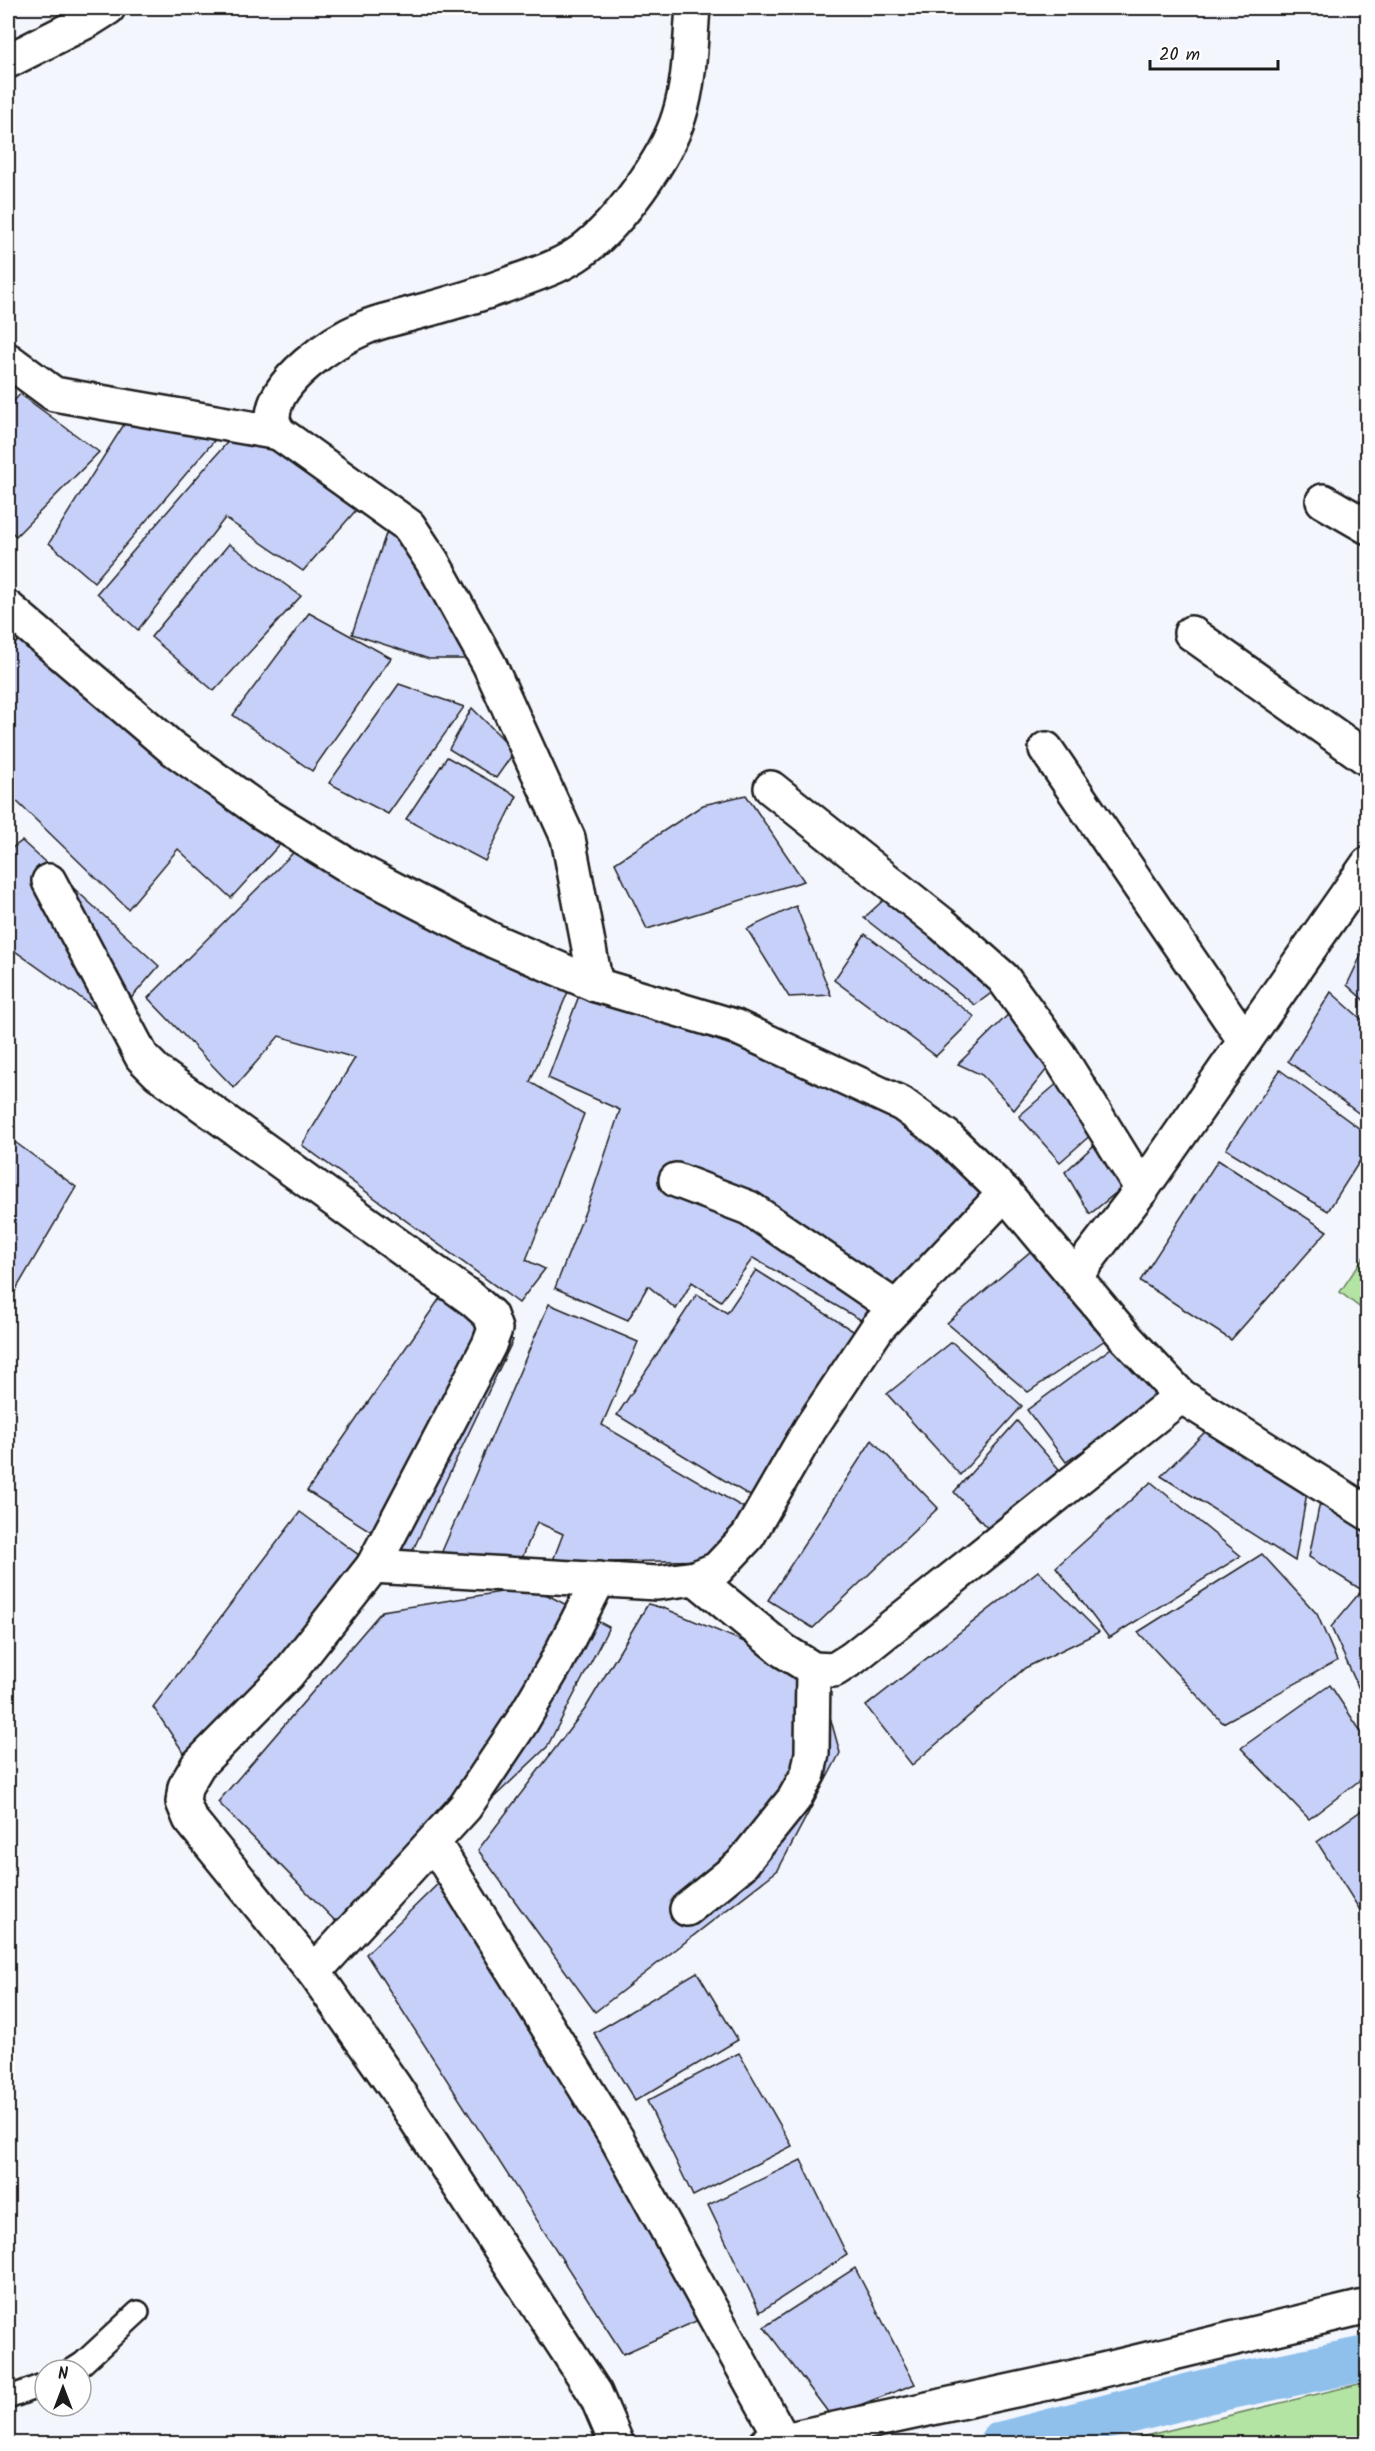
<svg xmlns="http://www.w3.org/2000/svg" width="1375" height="2451" font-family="Kalam,sans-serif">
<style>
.green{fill:#b4e4a4;stroke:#688060;stroke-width:1.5}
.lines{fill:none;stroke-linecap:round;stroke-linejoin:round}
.canal{stroke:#8fc0eb;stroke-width:45}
.building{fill:#c7d0f8;stroke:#1c1c1c;stroke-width:1.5}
.lane-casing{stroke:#1c1c1c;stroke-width:26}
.street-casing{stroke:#1c1c1c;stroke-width:38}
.secondary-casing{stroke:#1c1c1c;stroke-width:38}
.lane{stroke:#fff;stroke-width:21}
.street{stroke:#fff;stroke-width:33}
.secondary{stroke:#fff;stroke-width:33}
</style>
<rect width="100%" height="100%" fill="#f4f6fe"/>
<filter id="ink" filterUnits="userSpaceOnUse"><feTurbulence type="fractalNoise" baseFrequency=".0167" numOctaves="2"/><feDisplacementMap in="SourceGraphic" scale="12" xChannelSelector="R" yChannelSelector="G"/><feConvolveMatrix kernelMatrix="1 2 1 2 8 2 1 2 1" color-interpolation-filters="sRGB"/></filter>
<g filter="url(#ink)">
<g class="green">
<polygon points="1367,1252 1368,1313 1367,1313 1340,1292"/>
<polygon points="1367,2382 1367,2443 1116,2443"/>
</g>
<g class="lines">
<polyline class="canal" points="1001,2444 1204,2392 1368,2358"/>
</g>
<g class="building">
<polygon points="20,394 99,452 16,536 8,529 8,408"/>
<polygon points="142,396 214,441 94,582 49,543"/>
<polygon points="250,416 364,501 303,571 225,518 138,630 97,593"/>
<polygon points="388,528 435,540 475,659 429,659 352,634"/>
<polygon points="229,544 301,596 214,691 151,637"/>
<polygon points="309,613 391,658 312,771 233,715"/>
<polygon points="25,633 280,844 231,898 178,849 128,909 8,793 8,652"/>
<polygon points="399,684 464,707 388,814 329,783"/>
<polygon points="472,708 515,751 496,778 449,749"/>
<polygon points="447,757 517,796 485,861 406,819"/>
<polygon points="746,795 804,881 647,929 615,863 703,805"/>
<polygon points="22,841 159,966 112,1020 8,946 8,851"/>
<polygon points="295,851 570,987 530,1082 584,1114 526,1260 545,1269 519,1303 302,1145 355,1058 279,1036 234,1088 148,998"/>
<polygon points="889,895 1005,983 975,1005 864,918"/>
<polygon points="796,906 831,995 789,997 747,929"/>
<polygon points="865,934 975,1017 936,1056 834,980"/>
<polygon points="1367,943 1368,943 1368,1004 1347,985"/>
<polygon points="1331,992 1368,1025 1368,1120 1288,1061"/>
<polygon points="580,993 864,1091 1006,1190 861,1320 753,1258 721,1301 692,1282 676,1309 648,1286 628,1320 555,1288 592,1194 620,1110 548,1078"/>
<polygon points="1025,998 1056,1058 1014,1110 982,1075 958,1064"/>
<polygon points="1280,1070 1368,1135 1368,1148 1328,1211 1226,1149"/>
<polygon points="1066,1076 1101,1126 1060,1162 1019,1116"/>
<polygon points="8,1137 76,1187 8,1303"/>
<polygon points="1102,1138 1129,1182 1090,1214 1065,1172"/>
<polygon points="1218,1160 1327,1231 1231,1340 1140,1281"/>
<polygon points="1038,1245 1120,1330 1028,1392 947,1323"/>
<polygon points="756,1270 858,1334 760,1502 617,1415 697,1294 727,1313"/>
<polygon points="440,1298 513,1340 410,1556 307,1491"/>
<polygon points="549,1304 638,1342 602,1425 751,1512 720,1560 552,1563 563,1534 537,1522 520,1563 440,1556"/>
<polygon points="952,1342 1022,1406 960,1475 887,1394"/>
<polygon points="1114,1346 1168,1393 1066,1462 1027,1410"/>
<polygon points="1017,1421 1066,1477 990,1531 954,1492"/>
<polygon points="1207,1430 1308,1487 1295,1561 1161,1476"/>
<polygon points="872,1440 938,1508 813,1628 768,1600"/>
<polygon points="1151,1482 1241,1556 1109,1638 1056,1567"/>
<polygon points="1320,1502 1368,1534 1368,1701 1365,1702 1331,1627 1362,1590 1309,1557"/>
<polygon points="300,1512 367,1561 200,1777 153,1707"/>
<polygon points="1262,1554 1317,1614 1337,1661 1223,1723 1138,1632"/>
<polygon points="1038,1571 1099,1632 1025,1668 912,1765 866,1706"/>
<polygon points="532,1587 609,1627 547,1747 349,1935 218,1802 382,1611"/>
<polygon points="648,1604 666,1609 818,1673 840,1753 778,1870 595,2012 478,1850 585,1709"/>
<polygon points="1330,1685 1368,1742 1368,1774 1309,1819 1241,1748"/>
<polygon points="1368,1806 1368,1923 1317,1842"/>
<polygon points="443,1879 714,2313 623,2354 366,1954"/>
<polygon points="697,1972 738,2040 635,2101 594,2033"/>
<polygon points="739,2053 792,2146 693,2196 647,2101"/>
<polygon points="801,2160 847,2255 760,2312 708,2205"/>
<polygon points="855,2268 915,2384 831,2416 764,2327"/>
</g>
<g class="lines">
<defs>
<g id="lane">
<polyline points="72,2370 83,2363 138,2312"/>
<polyline points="8,2398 45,2384"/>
</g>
<g id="street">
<polyline points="8,61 89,20 108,8"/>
<polyline points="8,360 54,394 279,433"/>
<polyline points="1323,501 1368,527"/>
<polyline points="1191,633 1368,759"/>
<polyline points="1046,749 1245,1041"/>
<polyline points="771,788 942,924 1003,978 1059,1055 1142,1189 1075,1276"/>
<polyline points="49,881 142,1057 158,1073 472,1299 490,1315 495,1329 489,1345 373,1566 287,1675 198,1765 185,1787 183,1802 190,1819 314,1972 394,2086 595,2393 617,2444"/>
<path d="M596,985L568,838L489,664L432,561L409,526L279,433C276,428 273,422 273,417C274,380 333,341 364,328C377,322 393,319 407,315C446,305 483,294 520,280C542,272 563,265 582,251C618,224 666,159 679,116C690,82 690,43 693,8"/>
<polyline points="676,1180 749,1208 896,1308"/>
<polyline points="1142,1189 1368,864"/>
<polyline points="373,1566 657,1583 695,1578 717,1569 748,1536 810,1429 878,1327 1005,1193"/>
<polyline points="695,1578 784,1651 813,1669 834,1670 853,1658 1181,1396"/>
<polyline points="434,1843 617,2139 783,2440"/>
<polyline points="687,1909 741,1865 794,1799 808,1774 812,1753 813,1669"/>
<polyline points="314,1972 465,1807 521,1723 555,1665 599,1579"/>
<polyline points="766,2444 1057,2381 1368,2306"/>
</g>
<polyline id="secondary" points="8,608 171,747 263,813 349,866 494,941 596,985 734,1026 902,1104 946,1136 1005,1193 1127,1339 1181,1396 1368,1513"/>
</defs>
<use href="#lane" class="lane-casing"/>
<use href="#street" class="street-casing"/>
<use href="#secondary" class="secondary-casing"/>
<use href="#lane" class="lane"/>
<use href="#street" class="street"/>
<use href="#secondary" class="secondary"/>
</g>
</g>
<rect width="1375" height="2451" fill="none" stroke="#fff" stroke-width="30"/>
<rect x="15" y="15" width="1345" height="2421" fill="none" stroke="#1c1c1c" stroke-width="2" filter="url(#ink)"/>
<g transform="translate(63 2388)"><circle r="28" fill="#ffffff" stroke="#a4a4a4" stroke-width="1.5"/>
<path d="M0-4.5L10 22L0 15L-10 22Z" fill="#1c1c1c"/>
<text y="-9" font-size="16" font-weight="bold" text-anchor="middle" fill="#1c1c1c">N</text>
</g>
<path d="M1150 60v9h128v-9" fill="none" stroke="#1c1c1c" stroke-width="3"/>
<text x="1159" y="60" font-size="18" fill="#1c1c1c" stroke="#ffffff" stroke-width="4.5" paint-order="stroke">20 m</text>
</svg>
